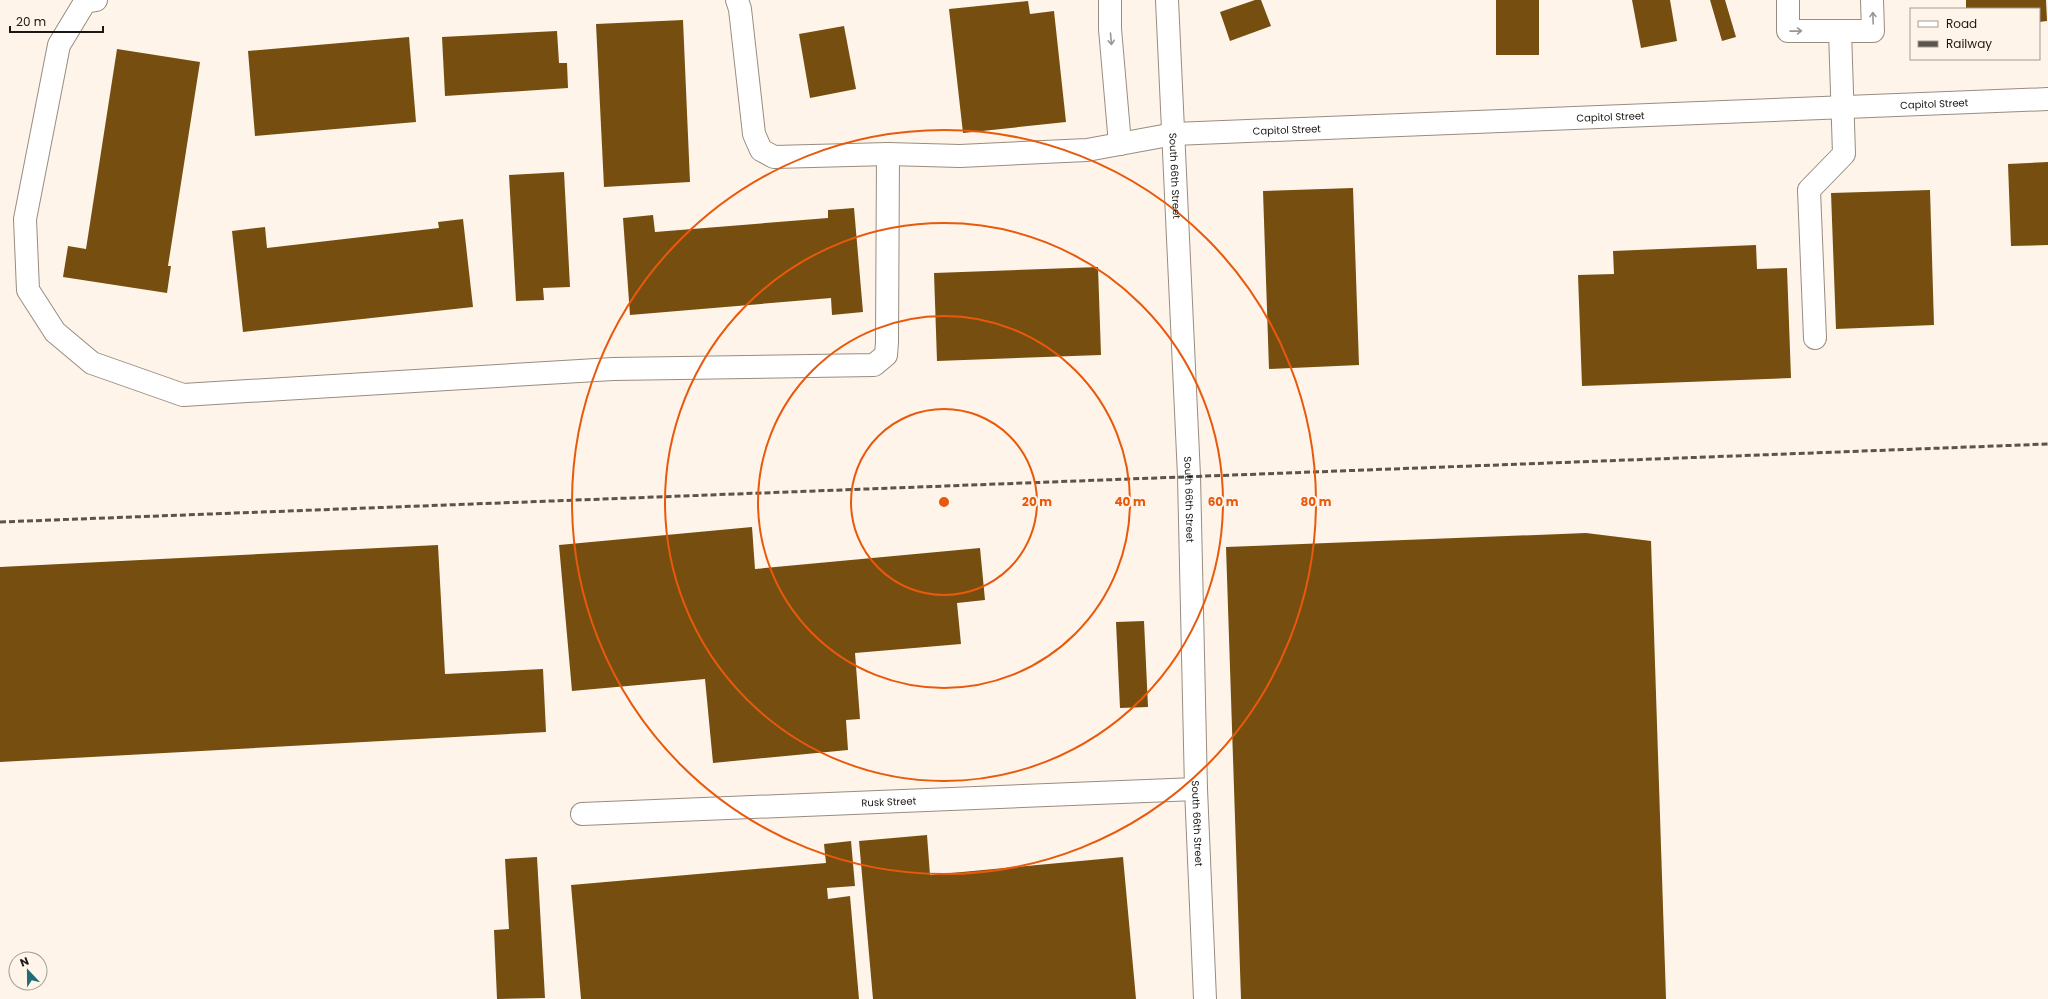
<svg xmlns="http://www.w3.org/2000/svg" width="2048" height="999" font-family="Poppins,sans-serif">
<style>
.building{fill:#764f10}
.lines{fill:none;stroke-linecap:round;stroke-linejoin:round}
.minor-casing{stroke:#978d7f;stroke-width:24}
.minor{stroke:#fff;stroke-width:22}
.rail{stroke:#5a544d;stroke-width:3;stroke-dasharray:6 3;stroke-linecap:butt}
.oneway{stroke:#989794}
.ring{fill:none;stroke:#e8590c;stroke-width:2}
.labels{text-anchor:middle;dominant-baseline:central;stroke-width:4;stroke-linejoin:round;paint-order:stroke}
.street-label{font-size:10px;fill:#1b1712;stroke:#fef4e9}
.centre{fill:#e8590c;stroke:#fef4e9;stroke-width:2}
.ring-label{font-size:12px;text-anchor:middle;font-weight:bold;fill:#e8590c;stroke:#fef4e9;stroke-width:4;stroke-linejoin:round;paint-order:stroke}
</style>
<rect width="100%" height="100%" fill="#fef4e9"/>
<g class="building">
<polygon points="1255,0 1261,0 1271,26 1230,41 1220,12"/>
<rect x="1496" y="0" width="43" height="55"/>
<polygon points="1632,0 1670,0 1677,41 1641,48"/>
<polygon points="1710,0 1725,0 1736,37 1722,41"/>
<polygon points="1966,0 2046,0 2047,21 2039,22 2039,9 1966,9"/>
<polygon points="1028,1 1030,14 1054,11 1066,122 963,133 949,9"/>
<polygon points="683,20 690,182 604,187 596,24"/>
<polygon points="844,26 856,89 810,98 799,34"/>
<polygon points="557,31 559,63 567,63 568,88 445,96 442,37"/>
<polygon points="409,37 416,122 255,136 248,51"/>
<polygon points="117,49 200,62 168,266 171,266 167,293 63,277 68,246 86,249"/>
<polygon points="2048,162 2048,245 2011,246 2008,164"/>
<polygon points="564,172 570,287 543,288 544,300 516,301 509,175"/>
<polygon points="1353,188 1359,365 1269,369 1263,191"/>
<polygon points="1930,190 1934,325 1836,329 1831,193"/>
<polygon points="854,208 863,312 832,315 831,298 630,315 623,218 653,215 655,232 828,218 828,210"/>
<polygon points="463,219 473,307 243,332 232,231 265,227 267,248 439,228 438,222"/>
<polygon points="1756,245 1757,269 1787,268 1791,378 1582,386 1578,275 1614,274 1613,251"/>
<polygon points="1098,267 1101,355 937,361 934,273"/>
<polygon points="752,527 755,569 980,548 985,600 957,603 961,644 855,653 860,719 846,720 848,750 713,763 705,679 572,691 559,545"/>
<polygon points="1586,533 1651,541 1666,999 1241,999 1226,547"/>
<polygon points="438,545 445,674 543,669 546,732 0,762 0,567"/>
<polygon points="1144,621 1148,707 1120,708 1116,622"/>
<polygon points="927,835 930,875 1123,857 1136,999 873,999 859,841"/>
<polygon points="851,841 855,886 827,888 828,899 850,896 859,999 581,999 571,885 826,863 824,844"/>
<polygon points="537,857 545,998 497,999 494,930 509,929 505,859"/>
</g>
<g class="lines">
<defs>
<g id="minor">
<polyline points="96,0 85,2 59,45 25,219 28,290 55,332 92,363 183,395 613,369 874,365 886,355 887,342 888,154"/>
<path id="s1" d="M737,0L740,9L754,134L761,150L774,157L888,154L960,156L1087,150L1174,134L2048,99"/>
<polyline points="1110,0 1110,29 1120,144"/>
<path id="s2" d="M1167,0L1189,476L1196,789L1205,999"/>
<polyline points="1788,0 1788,31 1873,31 1872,0"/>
<polyline points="1815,338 1809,190 1844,154 1840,31"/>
<path id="s3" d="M582,814L1196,789"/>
</g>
</defs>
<use href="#minor" class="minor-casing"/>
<use href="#minor" class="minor"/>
<polyline class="rail" points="0,522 2048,444"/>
</g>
<defs><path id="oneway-shaft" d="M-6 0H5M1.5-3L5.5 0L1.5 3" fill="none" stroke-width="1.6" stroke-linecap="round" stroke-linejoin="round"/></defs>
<g class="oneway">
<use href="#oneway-shaft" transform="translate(1873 18) rotate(-92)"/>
<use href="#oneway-shaft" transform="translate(1796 31) rotate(-1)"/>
<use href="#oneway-shaft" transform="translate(1111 39) rotate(85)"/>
</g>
<g class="ring">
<circle cx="944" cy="502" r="93"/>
<circle cx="944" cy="502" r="186"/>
<circle cx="944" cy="502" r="279"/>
<circle cx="944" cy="502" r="372"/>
</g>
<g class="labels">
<g class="street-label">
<text stroke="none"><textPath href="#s1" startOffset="1330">Capitol Street</textPath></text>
<text stroke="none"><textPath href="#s1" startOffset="1006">Capitol Street</textPath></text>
<text stroke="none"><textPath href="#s1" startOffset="682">Capitol Street</textPath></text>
<text stroke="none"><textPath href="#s2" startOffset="176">South 66th Street</textPath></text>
<text stroke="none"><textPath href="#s2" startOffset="500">South 66th Street</textPath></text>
<text stroke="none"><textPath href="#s3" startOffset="307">Rusk Street</textPath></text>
<text stroke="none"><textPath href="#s2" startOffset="824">South 66th Street</textPath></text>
</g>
</g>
<circle cx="944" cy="502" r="6" class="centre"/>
<g class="ring-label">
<text x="1037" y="506">20 m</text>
<text x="1130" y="506">40 m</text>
<text x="1223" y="506">60 m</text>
<text x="1316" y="506">80 m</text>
</g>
<rect x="1910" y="8" width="130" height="52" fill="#fef4e9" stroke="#a39c93"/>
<rect x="1918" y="21" width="20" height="6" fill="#ffffff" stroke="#a39c93"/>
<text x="1946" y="28" font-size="12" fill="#1b1712">Road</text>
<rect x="1918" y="41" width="20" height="6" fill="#5a544d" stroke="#a39c93"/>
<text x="1946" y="48" font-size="12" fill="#1b1712">Railway</text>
<g transform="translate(28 971) rotate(338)"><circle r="19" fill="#fef4e9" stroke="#a39c93"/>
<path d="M0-3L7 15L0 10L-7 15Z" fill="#236c76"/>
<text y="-6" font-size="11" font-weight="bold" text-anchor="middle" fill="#1b1712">N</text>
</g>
<path d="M10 26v6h93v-6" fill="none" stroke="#1b1712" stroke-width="2"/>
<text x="16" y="26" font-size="12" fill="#1b1712" stroke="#fef4e9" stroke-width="3" paint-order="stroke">20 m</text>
</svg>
